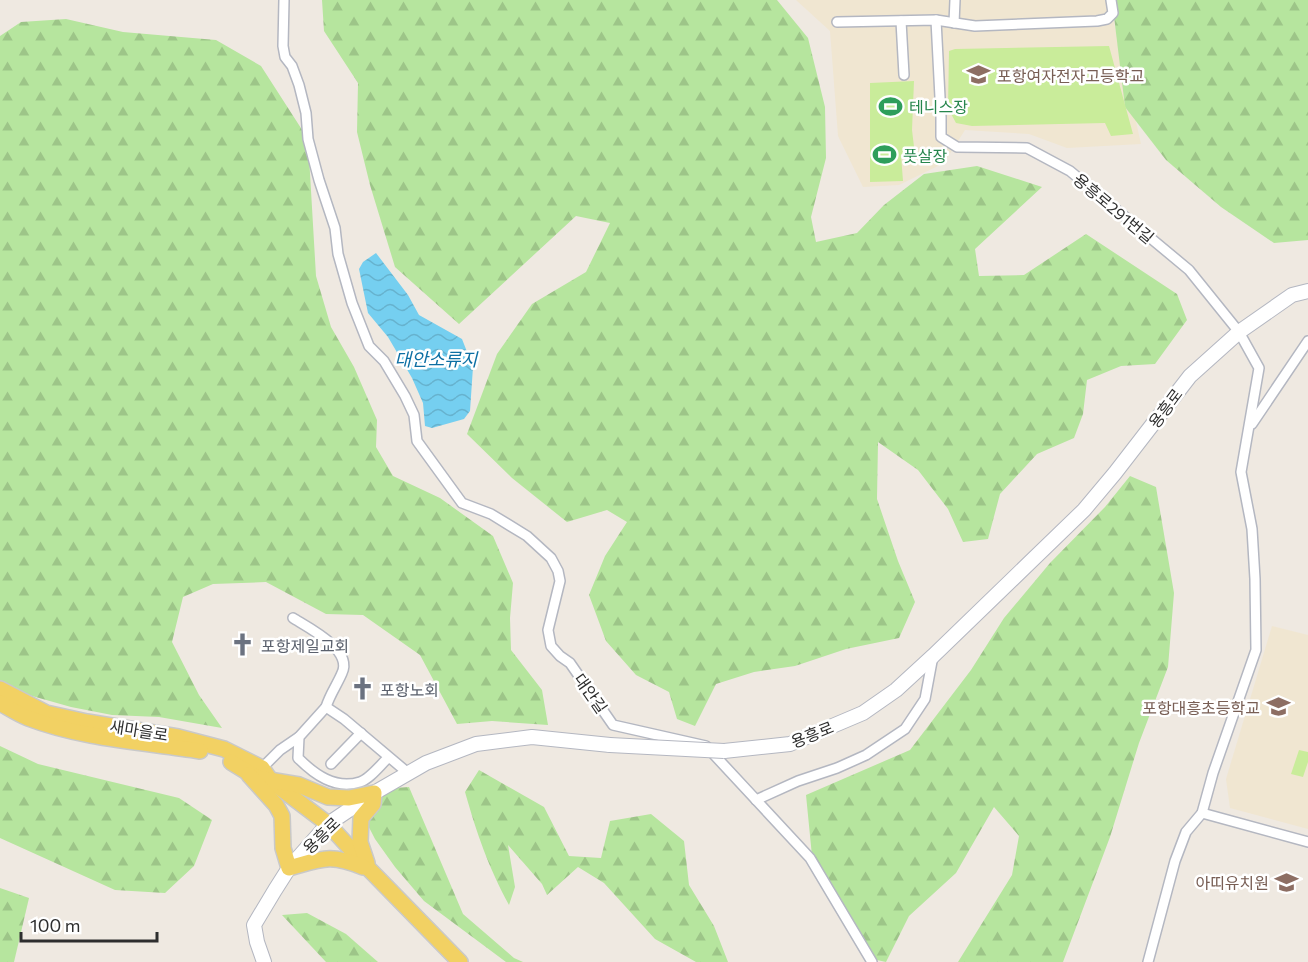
<svg xmlns="http://www.w3.org/2000/svg" width="1308" height="962" font-family="Commissioner,'Noto Sans KR',sans-serif">
<style>
.education{fill:#f0e6d1}
.forest{fill:url(#forest-firs)}
.pitch{fill:#c9ec9a}
.water{fill:url(#water-waves)}
.lines{fill:none;stroke-linecap:round;stroke-linejoin:round}
.street-casing{stroke:#b4b7c1;stroke-width:12}
.secondary-casing{stroke:#b4b7c1;stroke-width:16}
.primary-casing{stroke:#c9c9c9;stroke-width:18}
.street{stroke:#fff;stroke-width:9}
.secondary{stroke:#fff;stroke-width:14}
.primary{stroke:#f2d163;stroke-width:15}
.secondary-bridge-casing{stroke:#b4b7c1;stroke-width:16;stroke-linecap:butt}
.secondary-bridge{stroke:#fff;stroke-width:14}
.labels{text-anchor:middle;dominant-baseline:central;stroke-width:5;stroke-linejoin:round;paint-order:stroke}
.education-label{font-size:16px;fill:#785e54;stroke:#fff;text-anchor:end}
.leisure-label{font-size:16px;fill:#27864d;stroke:#fff;text-anchor:start}
.street-label{font-size:16px;fill:#2e2e2e;stroke:#fff}
.worship-label{font-size:16px;fill:#5b616d;stroke:#fff;text-anchor:start}
.water-label{font-size:18px;font-style:italic;fill:#0d6fa3;stroke:#fff}
</style>
<defs>
<pattern id="forest-firs" width="22" height="20" patternUnits="userSpaceOnUse" patternTransform="scale(1.5)"><rect width="22" height="20" fill="#b6e59e"/><path d="M5 1l3.5 6h-7zM16 11l3.5 6h-7z" fill="#9dc588"/></pattern>
<pattern id="water-waves" width="16" height="10" patternUnits="userSpaceOnUse" patternTransform="scale(1.5)"><rect width="16" height="10" fill="#75cff0"/><path d="M0 5q4-4 8 0t8 0" fill="none" stroke="#66b2ce"/></pattern>
</defs>
<rect width="100%" height="100%" fill="#efe9e1"/>
<g class="education">
<polygon points="796,0 1109,0 1141,144 1067,148 1029,134 965,130 944,163 899,185 863,187 838,136 830,31"/>
<polygon points="1272,626 1308,635 1308,829 1230,808 1226,779"/>
</g>
<g class="forest">
<polygon points="322,0 777,0 808,38 825,107 826,158 811,217 816,242 857,233 884,205 924,174 977,166 1042,187 975,249 979,276 1024,275 1086,234 1177,294 1187,320 1155,364 1121,366 1087,380 1083,414 1074,438 1037,454 1000,494 988,539 963,542 948,509 918,470 878,442 877,499 898,561 915,602 899,638 846,649 795,666 754,672 716,684 695,726 677,719 669,692 636,675 606,641 589,595 605,556 627,522 607,510 567,522 512,478 467,434 497,354 532,304 586,272 610,223 576,216 459,324 395,267 370,185 357,132 358,83 324,31"/>
<polygon points="1112,0 1308,0 1308,240 1274,243 1221,207 1166,160 1125,107"/>
<polygon points="66,19 123,32 216,40 261,66 308,139 316,276 331,327 354,367 377,420 376,447 393,476 440,498 493,536 513,583 510,618 511,650 542,690 548,725 492,721 457,724 420,655 363,615 326,614 266,582 213,584 183,597 172,642 199,695 222,728 159,717 112,715 71,707 25,694 0,680 0,36 21,22"/>
<polygon points="1130,476 1156,487 1174,593 1168,667 1139,743 1110,837 1063,962 958,962 1012,875 1019,836 994,807 956,873 909,916 886,962 877,960 812,856 806,795 910,750 971,670 1004,618 1050,563 1105,507"/>
<polygon points="0,746 38,764 179,798 212,820 194,866 165,893 115,890 0,838"/>
<path d="M479,770L544,807L569,856L601,858L610,821L651,814L684,841L689,885L714,926L728,962H696L655,939L604,883L578,867L547,895L542,884L508,845L515,887L509,905C488,866 477,834 465,792Z"/>
<polygon points="409,787 463,914 514,958 523,962 506,962 424,901 395,867 375,839 358,806 380,789"/>
<polygon points="0,888 29,898 14,962 0,962"/>
<polygon points="307,913 346,934 378,962 326,962 282,915"/>
</g>
<g class="pitch">
<polygon points="1109,46 1133,134 1111,136 1105,123 972,126 956,123 948,108 949,51 955,49"/>
<polygon points="914,81 912,130 915,155 901,155 903,181 870,182 870,83"/>
<polygon points="1299,750 1308,752 1308,762 1303,777 1291,774"/>
</g>
<polygon class="water" points="376,253 408,295 419,315 462,339 473,367 470,411 464,419 432,428 425,426 423,403 412,378 388,337 368,313 359,269 363,262"/>
<g class="lines">
<defs>
<g id="street">
<polyline points="284,0 283,46 285,57 292,66 299,85 306,113 308,139 319,180 335,228 338,254 352,303 369,346 384,361 405,396 414,415 417,441 462,503 491,514 527,536 551,558 558,571 560,581 548,630 551,646 560,656 570,663 613,725 706,746 810,858 872,962"/>
<polyline points="936,20 941,117 941,137 957,147 1027,148 1070,171 1189,270 1239,332 1259,368 1241,472 1252,529 1255,579 1256,650 1213,773 1202,813 1186,832 1175,861 1148,962"/>
<polyline points="901,21 904,75"/>
<polyline points="837,22 936,20 975,26 1097,21 1107,19 1113,13 1111,0"/>
<polyline points="954,23 955,0"/>
<polyline points="1252,424 1308,341"/>
<path d="M293,618C309,628 353,650 342,673C337,685 330,694 326,707"/>
<path d="M389,757C381,764 370,779 360,782C335,790 314,774 298,758L299,737L326,707L344,719L408,773"/>
<polyline points="331,764 361,733"/>
<polyline points="262,768 280,750 299,737"/>
<polyline points="756,800 798,781 837,768 866,755 905,729 925,699 933,656"/>
<polyline points="1202,813 1308,842"/>
</g>
<g id="secondary">
<polyline points="724,751 790,744 863,713 896,690 933,656 1084,510 1115,473 1190,376 1239,332 1292,295 1308,291"/>
<polyline points="264,962 257,942 254,925 275,890 289,868 328,824 374,793 426,763 476,744 532,737 610,745"/>
</g>
<g id="primary">
<polyline points="0,689 46,713 87,722 178,737 224,749 262,768 271,781 328,824 369,869 460,962"/>
<path d="M0,703C9,708 18,714 28,718C83,739 143,742 200,751"/>
<polyline points="231,762 257,778 299,785 328,797 349,798 374,793 373,804 361,818 360,842 367,863"/>
<path d="M249,775L276,805L282,816L283,848L289,868C321,859 330,853 363,867"/>
</g>
</defs>
<use href="#street" class="street-casing"/>
<use href="#secondary" class="secondary-casing"/>
<use href="#primary" class="primary-casing"/>
<use href="#street" class="street"/>
<use href="#secondary" class="secondary"/>
<use href="#primary" class="primary"/>
<defs>
<polyline id="secondary-bridge" points="610,745 724,751"/>
</defs>
<use href="#secondary-bridge" class="secondary-bridge-casing"/>
<use href="#secondary-bridge" class="secondary-bridge"/>
</g>
<defs>
<symbol id="school-bare" viewBox="-9 -9 18 18"><path d="M0-5L7-2L0 1L-7-2ZM-4 1L0 2.5L4 1V4Q0 6-4 4Z" fill="#8d6e63" stroke="#fff" stroke-width="2.5" paint-order="stroke"/></symbol>
<symbol id="stadium-bare" viewBox="-9 -9 18 18"><path d="M0-5a6.5 5 0 1 0 0 10a6.5 5 0 1 0 0-10ZM-3.5-1.8h7v3.6h-7Z" fill="#2e9e5b" stroke="#fff" stroke-width="2.5" paint-order="stroke"/></symbol>
<symbol id="church-bare" viewBox="-9 -9 18 18"><path d="M-1.2-6h2.4v3.5h3.3v2.4h-3.3V6h-2.4V-.1h-3.3v-2.4h3.3Z" fill="#6b7280" stroke="#fff" stroke-width="2.5" paint-order="stroke"/></symbol>
</defs>
<g fill-rule="evenodd">
<use href="#school-bare" x="962" y="58" width="33" height="33"/>
<use href="#stadium-bare" x="874" y="90" width="33" height="33"/>
<use href="#stadium-bare" x="868" y="138" width="33" height="33"/>
<use href="#church-bare" x="226" y="628" width="33" height="33"/>
<use href="#church-bare" x="346" y="672" width="33" height="33"/>
<use href="#school-bare" x="1262" y="690" width="33" height="33"/>
<use href="#school-bare" x="1270" y="866" width="33" height="33"/>
</g>
<g class="labels">
<g class="education-label">
<text x="997" y="75" text-anchor="start">포항여자전자고등학교</text>
<text x="1260" y="707">포항대흥초등학교</text>
<text x="1269" y="882">아띠유치원</text>
</g>
<g class="leisure-label">
<text x="909" y="106">테니스장</text>
<text x="903" y="155">풋살장</text>
</g>
<g class="street-label">
<text transform="translate(1114 208) rotate(40)">용흥로291번길</text>
<text transform="translate(1165 408) rotate(-53)">용흥로</text>
<text transform="translate(591 693) rotate(55)">대안길</text>
<text transform="translate(139 730) rotate(9)">새마을로</text>
<text transform="translate(812 734) rotate(-22)">용흥로</text>
<text transform="translate(321 835) rotate(-44)">용흥로</text>
</g>
<g class="worship-label">
<text x="261" y="645">포항제일교회</text>
<text x="380" y="689">포항노회</text>
</g>
<g class="water-label">
<text x="436" y="359">대안소류지</text>
</g>
</g>
<path d="M21 932v9h136v-9" fill="none" stroke="#2e2e2e" stroke-width="3"/>
<text x="30" y="932" font-size="18" fill="#2e2e2e" stroke="#ffffff" stroke-width="4.5" paint-order="stroke">100 m</text>
</svg>
